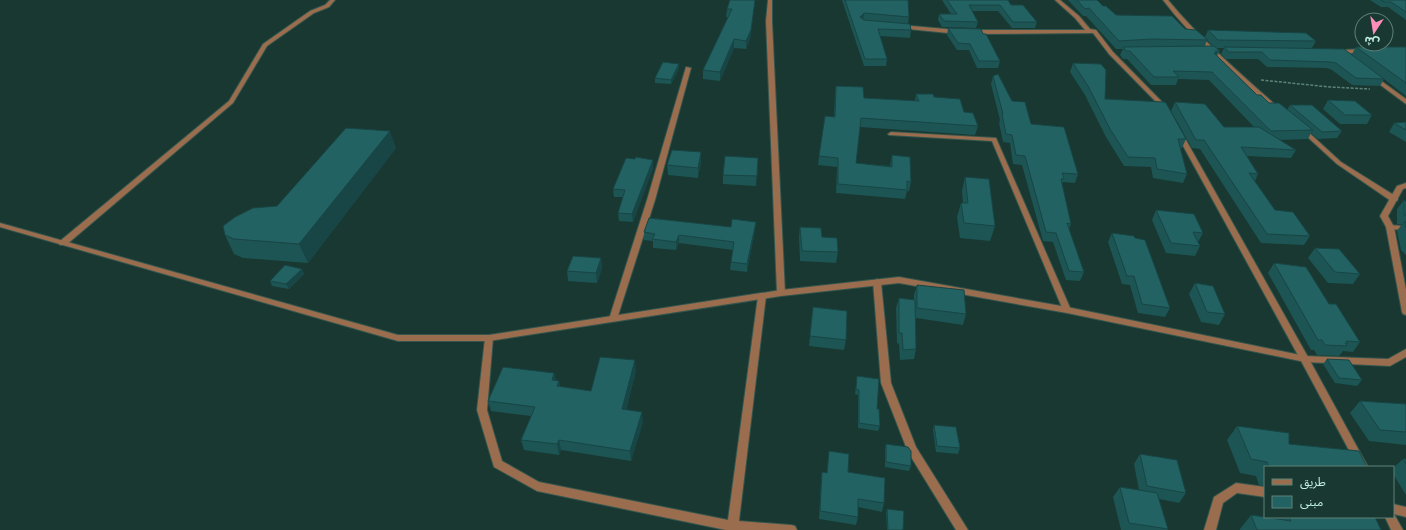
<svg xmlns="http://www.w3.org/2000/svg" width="1406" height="530" font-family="Raleway,'Noto Sans Arabic',sans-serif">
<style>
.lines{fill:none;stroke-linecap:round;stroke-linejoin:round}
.minor-casing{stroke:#33554d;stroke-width:2}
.tertiary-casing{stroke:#33554d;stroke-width:2}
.path{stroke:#5d8379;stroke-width:1.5;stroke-dasharray:3 1.5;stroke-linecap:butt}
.minor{fill:#996d4e;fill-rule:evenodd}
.tertiary{fill:#996d4e;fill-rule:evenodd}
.wall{fill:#1d5454;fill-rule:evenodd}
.shaded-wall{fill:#184545}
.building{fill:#226262;stroke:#184545}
</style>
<rect width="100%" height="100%" fill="#183831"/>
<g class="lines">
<defs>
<g id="minor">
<polygon points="330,0 335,0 329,7 314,13 267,46 233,103 66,245 60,245 59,243 60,241 229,101 263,44 310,11 325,5"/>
<polygon points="768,0 772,0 772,21 785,293 781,296 777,293 766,21"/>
<polygon points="1055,0 1060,0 1079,16 1090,29 1096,30 1113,52 1168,108 1168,110 1164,110 1109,54 1093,33 974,34 971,32 974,30 1085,30 1075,18"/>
<path d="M1163,0H1168C1201,40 1241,74 1280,109V111H1276C1236,77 1195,42 1163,0Z"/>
<polygon points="900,25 958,30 961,32 958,34 898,28 897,27"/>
<polygon points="1363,49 1365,50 1365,52 1342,54 1339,52 1342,50"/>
<polygon points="686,67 691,68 655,200 617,319 616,321 610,321 609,319 647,200"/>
<polygon points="1373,75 1406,99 1406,104 1371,78 1370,77"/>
<polygon points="1303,128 1305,129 1341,162 1397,197 1398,199 1397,201 1391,201 1337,164 1301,131 1301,129"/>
<polygon points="1179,131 1182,133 1308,357 1368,467 1358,467 1300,359 1176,133"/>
<polygon points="891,132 996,138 1071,310 1070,312 1064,312 1063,310 992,141 889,135 888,134"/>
<polygon points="1387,225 1406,226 1406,230 1387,229 1386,227"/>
<polygon points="877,279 881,282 891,383 916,447 968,530 956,530 908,452 881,383 873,282"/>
<polygon points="762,293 766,296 739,521 791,525 795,526 797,530 726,530 537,491 494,467 477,410 485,338 486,336 492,336 493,338 487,410 502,461 539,482 728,520 758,296"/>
<polygon points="1236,483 1265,487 1265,497 1237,493 1223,503 1216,530 1204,530 1214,497"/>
<polygon points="1393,504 1406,507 1406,517 1394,514 1403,530 1391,530 1385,517 1393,517"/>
</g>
<g id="tertiary">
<polygon points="1406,183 1406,188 1403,189 1388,216 1394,227 1406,290 1406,315 1403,314 1402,312 1386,227 1380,216 1397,186"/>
<polygon points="0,223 398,335 489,335 781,290 899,277 1067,307 1305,356 1388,359 1406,349 1406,357 1390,366 1305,362 1067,313 899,283 781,296 489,341 398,341 0,227"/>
</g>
</defs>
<use href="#minor" class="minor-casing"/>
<use href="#tertiary" class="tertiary-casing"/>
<polyline class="path" points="1261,80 1330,87 1370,89"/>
<use href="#minor" class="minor"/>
<use href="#tertiary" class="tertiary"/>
</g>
<g class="wall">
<polygon points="730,0 755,0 750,39 746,49 734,48 720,81 703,79 703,70 728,17 726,17 727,9"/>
<polygon points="842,0 908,0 909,17 908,24 911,30 910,38 880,36 887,59 886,66 864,66"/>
<polygon points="942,0 1008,0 1011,5 1037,22 1035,28 1012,28 998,11 972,11 978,22 976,28 942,27 938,20 939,14 951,14"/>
<path d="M1068,0H1097L1103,6L1116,15L1185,29L1205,37L1208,30L1316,41L1312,48L1352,54L1356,47H1406V96L1384,79L1380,86L1352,85L1332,70L1327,68L1267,67L1258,59H1226L1221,54L1224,48H1216L1220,51L1217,56L1257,95L1269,103L1287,110L1290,105L1342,131L1337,138L1318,139L1311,133L1308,139L1279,140L1296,150L1291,158L1247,156L1258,174L1255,181L1275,210L1310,236L1304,245L1261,243L1200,149L1192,148L1171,111L1175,102L1224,127H1254L1209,80L1178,79L1176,85H1151L1127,59H1123L1120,55L1123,49H1116L1086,16H1083ZM1207,40L1213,46H1205Z"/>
<polygon points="1370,0 1406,0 1406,20 1388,7 1381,7"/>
<polygon points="948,28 983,34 1000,61 998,68 977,68 969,50 957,50 947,35"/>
<polygon points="1073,63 1105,99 1186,139 1182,148 1180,148 1187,174 1183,183 1153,178 1151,167 1124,166 1106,137 1085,95 1070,72"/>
<polygon points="679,69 671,84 655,83 655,78"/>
<polygon points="993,76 1012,101 1031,124 1078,174 1075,183 1063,182 1062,184 1071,224 1069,229 1084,272 1080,281 1066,280 1053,242 1043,241 1022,165 1013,164 1010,143 1003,142 999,123 1000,120 991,84"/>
<polygon points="836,86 864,98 915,101 916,94 934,97 964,112 978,126 975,135 860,127 856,163 890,166 892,155 911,182 909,191 907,191 905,199 836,193 837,167 818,165 819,156 834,116 835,94"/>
<polygon points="1328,100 1372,115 1367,124 1340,124 1323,109"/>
<polygon points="1406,122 1406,142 1389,132 1394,123"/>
<polygon points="396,148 308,263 243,258 234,254 225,235 277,206"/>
<polygon points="701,152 701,162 698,178 668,175 667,165"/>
<polygon points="758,158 756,186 723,184 723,175"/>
<polygon points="653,160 653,168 633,222 619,221 618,213 623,197 614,197 613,189"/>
<polygon points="965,177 995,226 990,241 960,238 957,217 961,203 963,203 962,191"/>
<polygon points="1404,200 1406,202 1406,255 1401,250 1397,231 1402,224 1397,224 1397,209"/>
<polygon points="1156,210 1203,233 1198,242 1200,246 1195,256 1166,253 1152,220"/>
<polygon points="756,222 755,230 747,272 730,270 731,262 733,250 679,243 676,250 653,248 653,241 644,240 644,232 731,227"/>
<polygon points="800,227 822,237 838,252 836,263 800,261 799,237"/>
<polygon points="1112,233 1170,308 1165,317 1138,313 1130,285 1122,284 1108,242"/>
<polygon points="1315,248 1360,274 1353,284 1328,283 1308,258"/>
<polygon points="601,258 602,268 597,283 568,281 567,271"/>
<polygon points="1274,263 1329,304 1360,342 1353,352 1343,351 1339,356 1317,355 1314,350 1311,350 1268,273"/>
<polygon points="302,269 304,274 289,289 272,286 270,281"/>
<polygon points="1195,283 1225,314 1219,325 1201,322 1189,294"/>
<polygon points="917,285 966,314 963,325 916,318 916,349 914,359 900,360 899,344 897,343 896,308 899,298 914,300 914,295"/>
<polygon points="813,307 846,340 844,350 809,346"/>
<polygon points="1327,359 1362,380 1357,386 1335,383 1323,364"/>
<polygon points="636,371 626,410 643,422 631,461 561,450 559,455 524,450 521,440 531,416 491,411 488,401 554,373 556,381 559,381 560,387 591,391"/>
<polygon points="857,376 880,426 878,431 858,428 858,395 855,394"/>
<polygon points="1360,401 1406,404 1406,445 1369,441 1350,413"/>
<polygon points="934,425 960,448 958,454 936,452 933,430"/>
<polygon points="1237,426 1289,444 1367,467 1265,467 1265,486 1259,485 1256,476 1240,473 1227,440"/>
<polygon points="886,444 911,466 909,471 885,467 885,449"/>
<polygon points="829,451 848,472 884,503 882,512 858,507 858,517 856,525 819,519 821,480 822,472 827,473"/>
<polygon points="1140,454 1186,493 1179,503 1159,499 1168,529 1167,530 1121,530 1113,497 1120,487 1139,490 1134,464"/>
<polygon points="1403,459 1406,459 1406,495 1393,474 1393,468"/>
<polygon points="887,509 903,530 887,530 886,514"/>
<polygon points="1251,515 1272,518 1272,517 1375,517 1381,530 1240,530 1240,529"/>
</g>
<g class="shaded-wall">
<polygon points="755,0 750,39 746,49 746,41"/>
<polygon points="864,13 863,21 860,17"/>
<polygon points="734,39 734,48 720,81 720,72"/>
<polygon points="679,64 679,69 671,84 671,80"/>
<polygon points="390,131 396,148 308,263 299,244"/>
<polygon points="701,152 701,162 698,178 698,168"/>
<polygon points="653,160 653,168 633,222 632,214"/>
<polygon points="756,222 755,230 747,272 747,264"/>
<polygon points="679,235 679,243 676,250 676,242"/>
<polygon points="601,258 602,268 597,283 596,273"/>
<polygon points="302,269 304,274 289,289 286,284"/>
<polygon points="635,360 636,371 624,420 622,409"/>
<polygon points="554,373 556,383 552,380"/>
<polygon points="559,381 561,392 557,386"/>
<polygon points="642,412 643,422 631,461 630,451"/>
<polygon points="559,440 561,450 559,455 557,444"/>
</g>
<g class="building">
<polygon points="730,0 755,0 751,30 746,41 734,39 720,72 703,70 732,9 727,9"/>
<polygon points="845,0 908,0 909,17 864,13 860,17 864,20 910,24 911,30 878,29 887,59 865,59"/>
<polygon points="947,0 1008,0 1011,5 1023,5 1037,22 1013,22 1000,5 969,5 978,22 944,21 939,14 957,14"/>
<polygon points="1077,0 1097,0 1103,6 1106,6 1116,15 1172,16 1185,29 1196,30 1208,40 1151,39 1119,41 1089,8 1085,9"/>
<polygon points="1381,0 1406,0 1406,12 1391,2 1384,2"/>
<polygon points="948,28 981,29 983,34 986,34 1000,61 979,61 970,44 958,43"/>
<polygon points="1208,30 1306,33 1316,41 1218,40"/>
<polygon points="1214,46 1220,51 1215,51 1217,53 1214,53 1257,95 1261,95 1269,103 1279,103 1313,130 1271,131 1212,72 1173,71 1179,77 1154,77 1130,51 1126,51 1123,47"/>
<polygon points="1224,47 1344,49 1384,79 1356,78 1336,63 1331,62 1270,60 1262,52 1229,52"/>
<polygon points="1356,47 1406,47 1406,83"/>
<polygon points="663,62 679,64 671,80 655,78"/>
<polygon points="1073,63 1101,64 1106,70 1105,99 1164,102 1166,103 1186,139 1178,139 1187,174 1157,169 1155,158 1128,157 1110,129 1088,86"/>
<polygon points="998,74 1012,101 1025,102 1031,124 1064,127 1078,174 1062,173 1064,179 1061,179 1071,224 1067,223 1084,272 1069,271 1056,233 1046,232 1025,156 1016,155 1012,135 1006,134 1002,114 1003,114 993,76"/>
<polygon points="836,86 863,87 864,98 919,101 916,94 933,94 934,97 960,99 964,112 973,113 978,126 861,118 856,163 892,167 892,155 910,157 911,182 907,181 907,190 838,184 838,158 819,156 825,116 835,117"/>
<polygon points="1328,100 1355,101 1372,115 1345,115"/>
<polygon points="1175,102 1205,104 1224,127 1259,127 1296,150 1241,147 1258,174 1249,173 1275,210 1293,212 1310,236 1267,234 1204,140 1196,140"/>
<polygon points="1290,105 1312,105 1342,131 1322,132"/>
<polygon points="1406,122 1406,130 1394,123"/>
<polygon points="346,128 390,131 299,244 234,239 225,235 223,226 235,217 253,208 277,206"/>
<polygon points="672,150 701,152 698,168 667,165"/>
<polygon points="725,156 758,158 757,176 723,175"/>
<polygon points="636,157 653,160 632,214 618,213 625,190 613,189 626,158 635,159"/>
<polygon points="965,177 989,179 995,226 964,223 961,203 968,203"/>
<polygon points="1404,200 1406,202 1406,215 1404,215"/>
<polygon points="1156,210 1194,214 1203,233 1193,232 1200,246 1171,243"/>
<polygon points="649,218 731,227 732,219 756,222 747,264 731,262 734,242 679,235 676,242 652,239 655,234 644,232"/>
<polygon points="1404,222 1406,222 1406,228"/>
<polygon points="800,227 821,228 822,237 837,238 838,252 802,251"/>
<polygon points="1112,233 1134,236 1135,238 1145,240 1170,308 1142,304 1134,276 1127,276"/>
<polygon points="1315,248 1339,249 1360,274 1335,272"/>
<polygon points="573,256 601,258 596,273 567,271"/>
<polygon points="1274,263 1306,267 1329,304 1336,304 1360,342 1346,341 1348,343 1345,343 1347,346 1325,345 1322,340 1318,340"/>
<polygon points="285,265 302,269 286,284 270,281"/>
<polygon points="1195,283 1213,286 1225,314 1207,312"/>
<polygon points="917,285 964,290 966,314 917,308"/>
<polygon points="899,298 915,300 916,349 903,350 902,333 899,333"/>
<polygon points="813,307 847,311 846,340 810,336"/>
<polygon points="600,357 635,360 622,409 642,412 630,451 559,440 557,444 521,440 535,407 488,401 503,367 554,373 552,380 559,381 557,386 591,391"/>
<polygon points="1327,359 1349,360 1362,380 1339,378"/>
<polygon points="857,376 879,379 877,409 879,409 880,426 859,423 859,390 856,389"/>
<polygon points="1360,401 1406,404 1406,432 1380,430"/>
<polygon points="934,425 956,427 960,448 937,446"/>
<polygon points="1237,426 1289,433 1289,444 1359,451 1367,467 1269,467 1267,462 1251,459"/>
<polygon points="886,444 908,447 911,451 911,466 886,462"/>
<polygon points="829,451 849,454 848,472 885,478 884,503 858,499 858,517 820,511 822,472 827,473"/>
<polygon points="1140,454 1177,460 1186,493 1147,486"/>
<polygon points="1403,459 1406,459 1406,464"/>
<polygon points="1120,487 1157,493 1168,529 1129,523"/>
<polygon points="887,509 904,511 903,530 888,530"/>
<polygon points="1251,515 1291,521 1289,517 1375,517 1381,530 1257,530"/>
</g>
<rect x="1264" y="466" width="130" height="52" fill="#183831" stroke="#5c8178"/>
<rect x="1272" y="479" width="20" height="6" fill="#996d4e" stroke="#5c8178"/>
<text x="1300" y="486" font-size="12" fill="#c1efe2">طريق</text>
<rect x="1272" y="496" width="20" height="12" fill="#226262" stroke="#5c8178"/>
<text x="1300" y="506" font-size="12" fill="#c1efe2">مبنى</text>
<g transform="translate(1374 32) rotate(192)"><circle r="19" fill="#183831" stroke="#5c8178"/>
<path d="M0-3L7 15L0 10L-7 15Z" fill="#ff8eba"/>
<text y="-6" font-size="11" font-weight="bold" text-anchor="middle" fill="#c1efe2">ش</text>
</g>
</svg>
